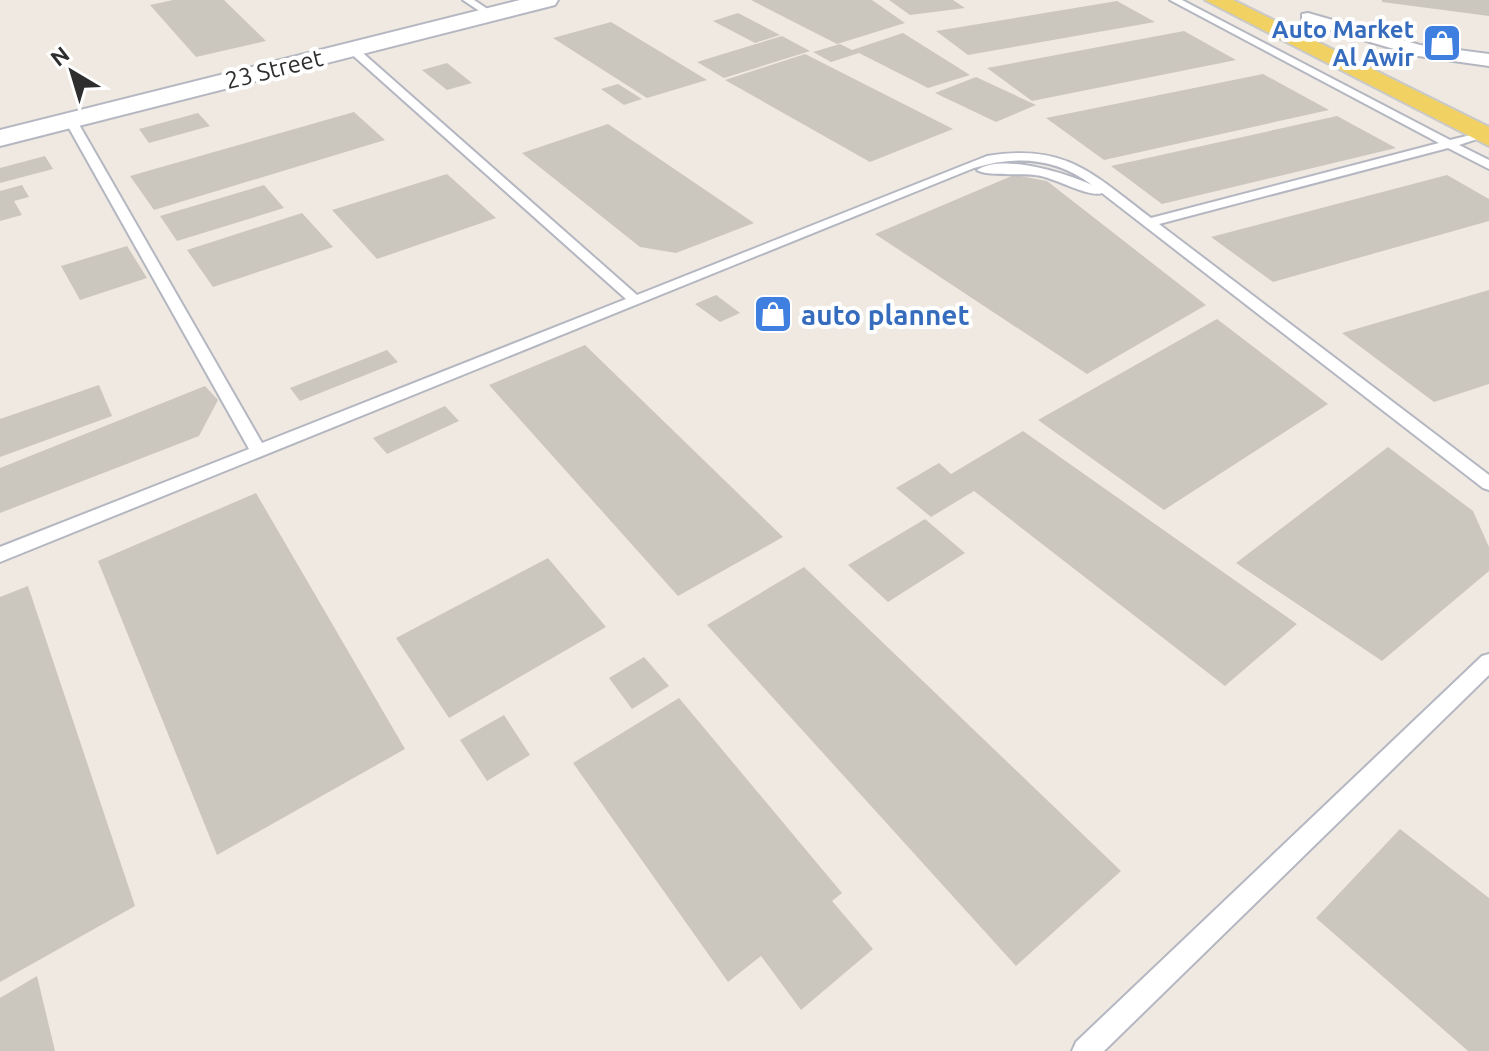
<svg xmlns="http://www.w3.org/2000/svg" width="1489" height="1051" font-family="Ubuntu,sans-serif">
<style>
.building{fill:#cbc7bf}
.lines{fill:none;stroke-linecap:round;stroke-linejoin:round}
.service-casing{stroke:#b4b7c1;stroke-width:4}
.minor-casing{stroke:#b4b7c1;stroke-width:4}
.tertiary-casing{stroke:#b4b7c1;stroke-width:4}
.primary-casing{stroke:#c9c9c9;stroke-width:4}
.service{fill:#fff;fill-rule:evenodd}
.minor{fill:#fff;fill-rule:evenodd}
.tertiary{fill:#fff;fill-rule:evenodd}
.primary{fill:#f2d163;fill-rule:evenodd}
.labels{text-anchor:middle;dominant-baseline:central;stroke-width:8;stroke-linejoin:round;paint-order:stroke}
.far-shop-label{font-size:24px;font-weight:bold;fill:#366cbe;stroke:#fff;text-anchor:end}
.far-street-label{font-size:24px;fill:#2e2e2e;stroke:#fff}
.shop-label{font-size:28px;font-weight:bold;fill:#366cbe;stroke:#fff;text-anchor:start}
</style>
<rect width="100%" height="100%" fill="#efe9e1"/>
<g class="building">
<polygon points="173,0 224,0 266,41 196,57 150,5"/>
<polygon points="751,0 872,0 905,23 837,44"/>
<polygon points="889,0 953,0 965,8 910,15"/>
<polygon points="1382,0 1489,0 1489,16 1382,2"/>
<polygon points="1117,1 1155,22 968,55 936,31"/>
<polygon points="738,13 780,35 755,43 713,21"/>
<polygon points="611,22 707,80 647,98 553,38"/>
<polygon points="1184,31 1236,60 1032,101 987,68"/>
<polygon points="903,33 970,75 928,88 859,53 831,62 813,52 840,44 852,50"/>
<polygon points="782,36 810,51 724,78 697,62"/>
<polygon points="805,54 953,129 870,162 725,80"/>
<polygon points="447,63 472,83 447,90 422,70"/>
<polygon points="1263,74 1329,110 1104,160 1046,118"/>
<polygon points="976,77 1036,105 996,122 935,93"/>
<polygon points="618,84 642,99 624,105 601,89"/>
<polygon points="354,112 385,140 154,210 130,176"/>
<polygon points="198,113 210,126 149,143 139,129"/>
<polygon points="1337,116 1396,148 1162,204 1111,166"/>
<polygon points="608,124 754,223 676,253 640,247 522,153"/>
<polygon points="45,156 53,169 0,183 0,168"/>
<polygon points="447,174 496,218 377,259 332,210"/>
<polygon points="1014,175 1047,181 1206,305 1087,374 875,234"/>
<polygon points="1447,175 1489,199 1489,221 1273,282 1211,237"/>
<polygon points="22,185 29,197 14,201 22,215 0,221 0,191"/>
<polygon points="264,185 284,208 177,241 160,216"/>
<polygon points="302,213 333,247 213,287 187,250"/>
<polygon points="127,246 147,278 80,300 61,266"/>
<polygon points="1489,290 1489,384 1434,402 1342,333"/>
<polygon points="716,295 740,313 720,322 695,304"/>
<polygon points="1217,319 1328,404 1164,510 1038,420"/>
<polygon points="585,345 783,537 678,596 489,385"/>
<polygon points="387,350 398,362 300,401 290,388"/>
<polygon points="99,385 112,416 0,457 0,419"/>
<polygon points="205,386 218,400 199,436 0,513 0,468"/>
<polygon points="445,406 459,421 387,454 373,438"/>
<polygon points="1023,431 1297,624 1225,686 974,491 931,517 896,488 939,463 951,474"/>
<polygon points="1388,447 1473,511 1489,547 1489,571 1382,661 1236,563"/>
<polygon points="256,493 405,749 217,855 98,561"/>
<polygon points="925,519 965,553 888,602 848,565"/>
<polygon points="548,558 606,627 449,718 396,638"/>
<polygon points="804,567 1121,871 1016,966 707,625"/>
<polygon points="28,586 135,906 0,982 0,597"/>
<polygon points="644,657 669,686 632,709 609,678"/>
<polygon points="679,698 842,893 832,901 873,949 801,1010 761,956 728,982 573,763"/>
<polygon points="504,715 530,755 487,781 460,740"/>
<polygon points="1400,829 1489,898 1489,1051 1468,1051 1316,918"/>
<polygon points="37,976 55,1051 0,1051 0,998"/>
</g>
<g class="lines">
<defs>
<g id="service">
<polygon points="463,0 474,0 495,14 487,16"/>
<path d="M1170,0H1182L1450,140L1483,132L1489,135L1459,145L1489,160V169L1448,148L1159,224L1489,475V490L1483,488L1102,193C1091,198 1056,179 1041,176C1025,172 987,177 977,170C1002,153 1066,173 1092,185C1056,158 1017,155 974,168L0,562V547L249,449L65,121L67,119L77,121L262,443L626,299L348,51V47H356L637,295L987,156C1066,143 1093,174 1151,218L1439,143Z"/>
<polygon points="1489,654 1489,675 1104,1051 1072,1051 1076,1042 1482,656"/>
</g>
<polygon id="minor" points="1308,13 1420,45 1489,54 1489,66 1418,56 1302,22 1302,14"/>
<polygon id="tertiary" points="520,0 558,0 555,5 0,146 0,130"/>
<polygon id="primary" points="1205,0 1233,0 1489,127 1489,146"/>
</defs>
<use href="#service" class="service-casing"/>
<use href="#minor" class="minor-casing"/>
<use href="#tertiary" class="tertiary-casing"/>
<use href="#primary" class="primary-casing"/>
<use href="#service" class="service"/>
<use href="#minor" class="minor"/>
<use href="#tertiary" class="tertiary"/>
<use href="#primary" class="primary"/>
</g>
<defs>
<symbol id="shop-square" viewBox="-11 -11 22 22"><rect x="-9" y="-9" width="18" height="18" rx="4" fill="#3f7fe0" stroke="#fff"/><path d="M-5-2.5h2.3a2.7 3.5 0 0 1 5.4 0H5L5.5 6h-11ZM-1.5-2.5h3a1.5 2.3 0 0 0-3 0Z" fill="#fff"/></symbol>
</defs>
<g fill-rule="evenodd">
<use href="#shop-square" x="1420" y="21" width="44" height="44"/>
<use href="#shop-square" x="751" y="292" width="44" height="44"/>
</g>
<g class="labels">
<g class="far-shop-label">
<text x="1414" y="29">Auto Market<tspan x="1414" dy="28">Al Awir</tspan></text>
</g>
<g class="far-street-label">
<text transform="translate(274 69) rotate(-14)">23 Street</text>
</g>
<g class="shop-label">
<text x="801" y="314">auto plannet</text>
</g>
</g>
<g transform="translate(72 72) rotate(322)" stroke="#ffffff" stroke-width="6" paint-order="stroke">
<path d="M0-6L14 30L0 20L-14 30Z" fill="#2e2e2e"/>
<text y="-12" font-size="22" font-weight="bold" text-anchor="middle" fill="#2e2e2e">N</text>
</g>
</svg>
